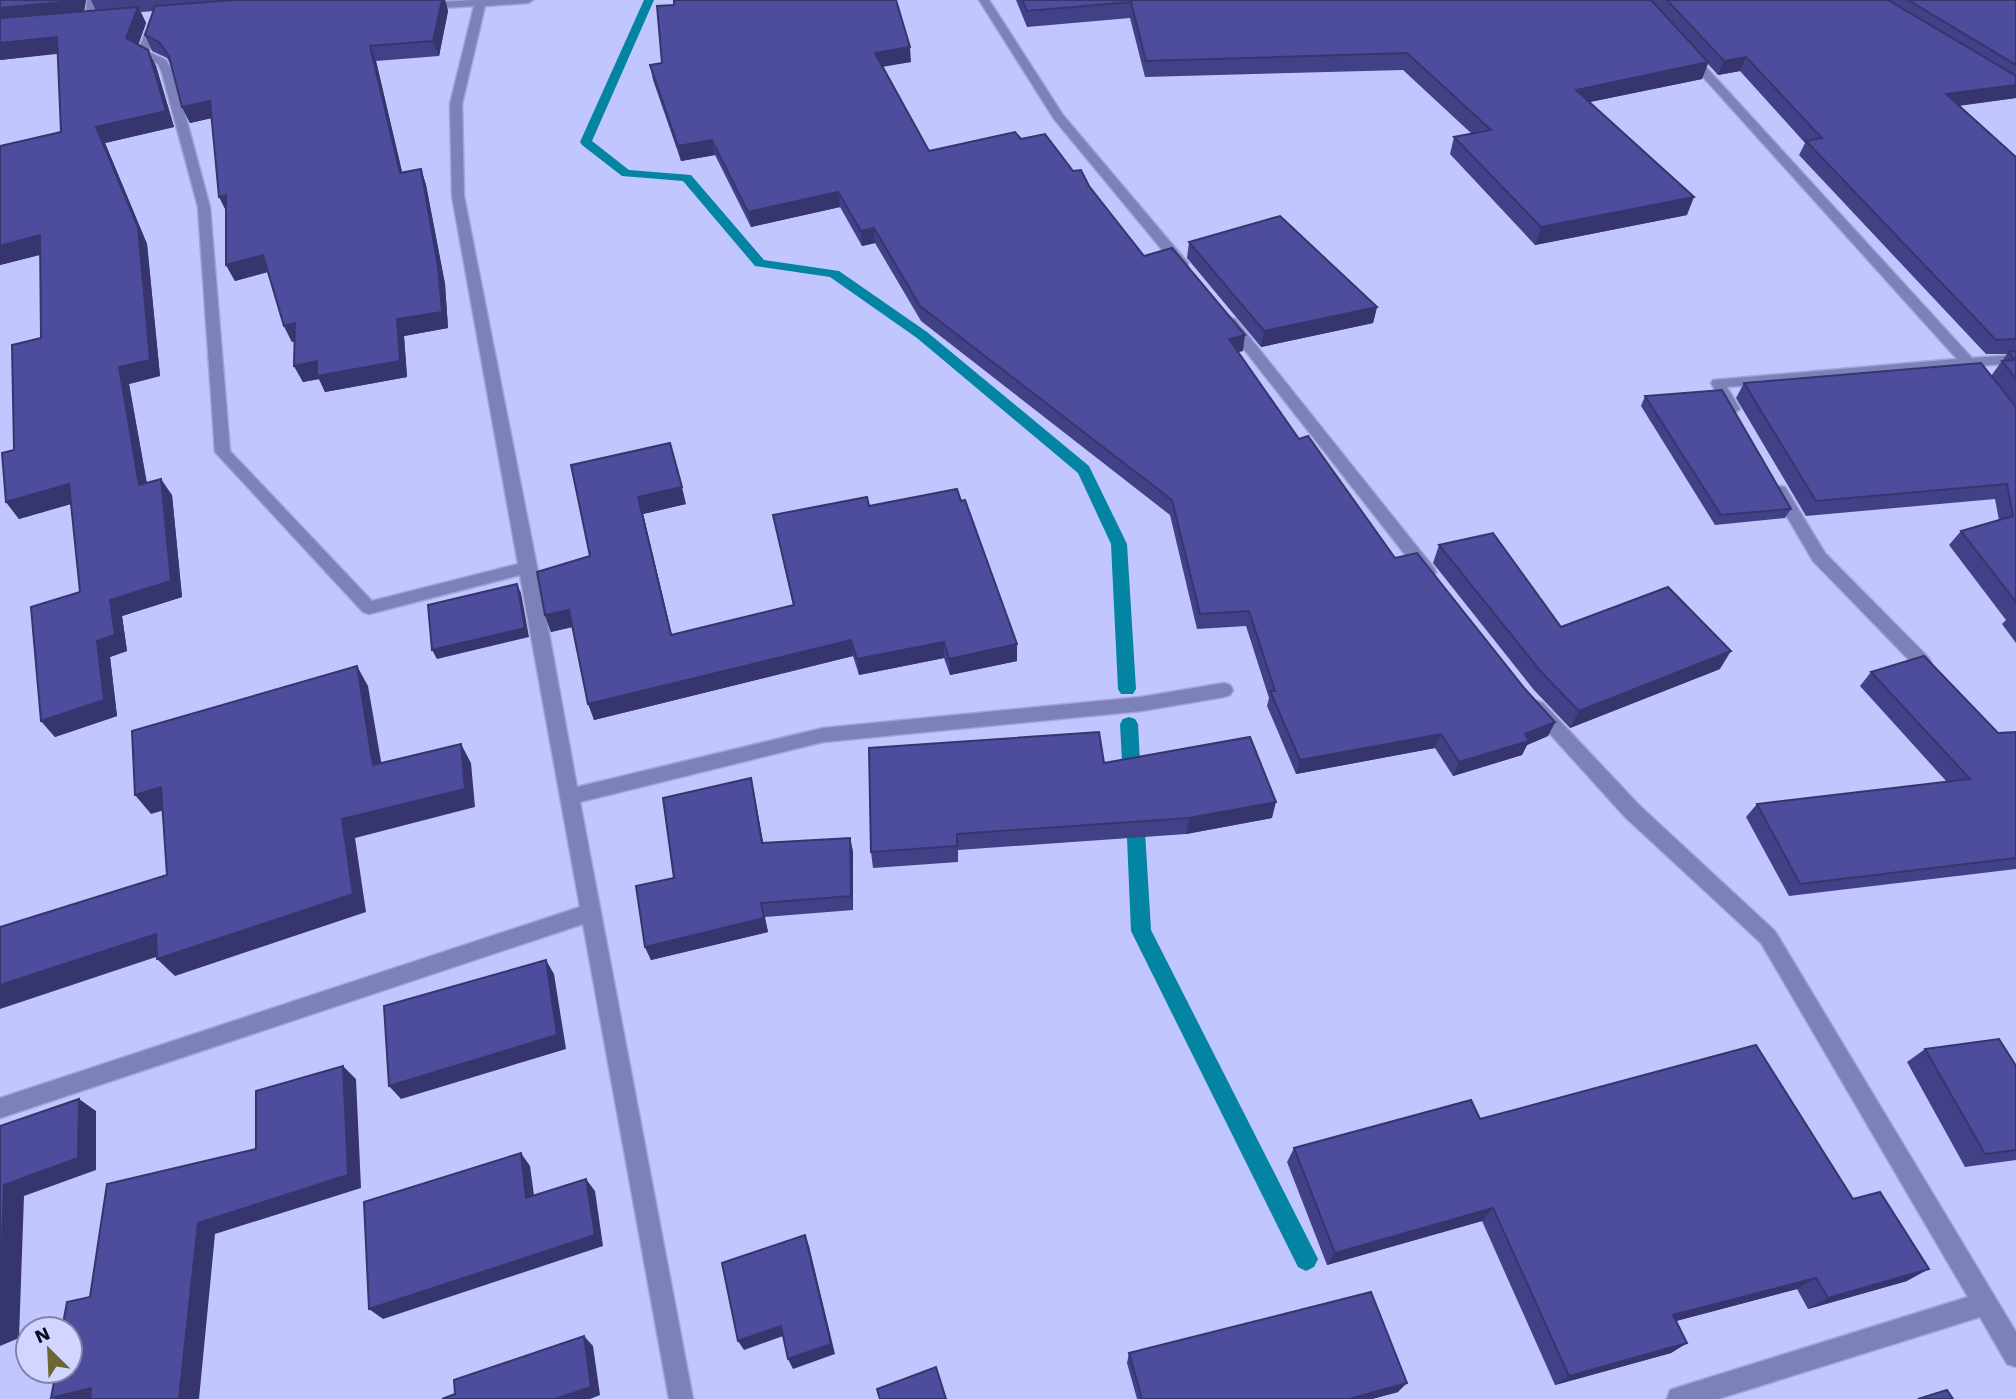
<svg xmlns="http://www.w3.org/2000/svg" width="2016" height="1399" font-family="'Work Sans',sans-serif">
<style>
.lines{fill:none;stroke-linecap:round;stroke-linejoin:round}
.stream{fill:#0384a2;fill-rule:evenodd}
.street-casing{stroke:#a1a4d6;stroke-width:3}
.street{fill:#7d81ba;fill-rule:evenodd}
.wall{fill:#424187}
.shaded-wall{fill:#36356e}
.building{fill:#4d4c9d;stroke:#36356e;stroke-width:2}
</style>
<rect width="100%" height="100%" fill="#c2c6fe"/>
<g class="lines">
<g class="stream">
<polygon points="644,0 654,0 592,141 629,170 691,175 764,260 839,271 927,332 1089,466 1127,544 1136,689 1133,694 1121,694 1118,689 1111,544 1078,473 917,338 830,277 755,266 683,181 622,176 582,145 580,142"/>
<polygon points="1129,717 1135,719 1138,724 1141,780 1138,785 1132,788 1126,785 1123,780 1120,724 1123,719"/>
<polygon points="1135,807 1142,809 1144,815 1151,930 1314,1251 1318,1259 1314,1267 1306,1271 1298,1267 1131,931 1126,815 1128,809"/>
</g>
<defs>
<g id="street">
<polygon points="87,0 97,0 96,18 107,19 107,23 86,24"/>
<polygon points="474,0 533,0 528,3 485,6 462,104 464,196 537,567 577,787 823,728 1141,697 1224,683 1230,685 1233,690 1230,695 1224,697 1141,711 823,742 580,802 693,1399 669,1399 583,924 0,1118 0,1098 580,907 520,575 369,614 363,612 215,452 198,207 162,73 158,64 137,53 151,19 160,17 149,52 166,60 174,73 210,207 230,451 372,601 518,564 452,196 450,104 474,6 425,9 420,6 425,3"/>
<polygon points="979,0 989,0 1063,115 1188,263 1188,269 1178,269 1054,119"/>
<polygon points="1690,53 1694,54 1972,358 2016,355 2016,363 1979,366 1972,372 1965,368 1727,387 1740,409 1733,414 1728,412 1711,383 1713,380 1957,359 1686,58 1684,56"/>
<polygon points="1230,318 1235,319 1434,568 1436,572 1434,576 1422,576 1225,325 1223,322"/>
<polygon points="1780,486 1785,487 1825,553 1928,657 1931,662 1928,667 1916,667 1813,561 1772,491"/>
<polygon points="1537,701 1543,703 1639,805 1775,931 2016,1332 2016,1367 2007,1364 1980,1317 1718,1399 1667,1399 1670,1390 1679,1387 1968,1297 1761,943 1625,817 1531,713 1528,708 1531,703"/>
</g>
</defs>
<use href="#street" class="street-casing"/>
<use href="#street" class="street"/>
</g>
<g class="wall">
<polygon points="0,0 86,0 84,12 96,11 91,0 445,0 448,11 439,56 376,61 402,172 421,169 426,185 445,284 448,328 404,336 407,377 325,392 319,379 303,382 294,366 295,341 292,342 284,326 268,272 235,281 226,265 226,212 211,118 190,123 182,107 170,63 167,58 152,51 145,35 154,11 141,12 146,23 138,45 156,66 174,127 105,143 147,244 160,376 129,384 147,483 172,495 182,597 122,616 127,651 110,657 117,716 55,737 41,721 80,592 71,504 19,519 6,502 14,450 41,338 40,255 0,265 0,146 61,132 58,53 0,60"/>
<polygon points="1016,0 2016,0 2016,98 1959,106 2016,157 2016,643 2002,624 2006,620 1949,545 1961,531 1999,520 1995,499 1806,516 1736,398 1744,383 1991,376 2007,354 1986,354 1799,155 1805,143 1740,71 1718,75 1708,64 1702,79 1590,102 1687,215 1535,245 1450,154 1454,137 1472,134 1403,70 1145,77 1130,18 1027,27"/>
<polygon points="674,5 911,62 882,66 929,151 1021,139 1073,171 1089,186 1144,256 1243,351 1238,352 1299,439 1395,558 1525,689 1555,722 1548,736 1527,745 1522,755 1453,776 1435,748 1296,774 1267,706 1269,698 1246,626 1197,629 1170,515 921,321 875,243 862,246 840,207 751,227 715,155 681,161 653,80 650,65 662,63"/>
<polygon points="1189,242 1377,307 1373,323 1261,347 1187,258"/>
<polygon points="1645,396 1791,509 1785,518 1715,525 1641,406"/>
<polygon points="571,465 686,504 643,514 672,635 793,605 773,515 869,506 1017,644 1017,661 950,675 944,658 859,675 853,656 594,720 573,627 551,632 545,615 590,556"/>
<polygon points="1439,545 1561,627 1720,669 1570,728 1534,690 1433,563"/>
<polygon points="1871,672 1998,733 2016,732 2016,869 1789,896 1746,817 1757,804 1947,782 1860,686"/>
<polygon points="1104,763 1272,818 1186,834 958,850 958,862 873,868 871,852"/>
<polygon points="751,778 754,793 763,843 850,838 853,852 853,910 765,917 768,932 651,960 645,947 674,878"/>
<polygon points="1925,1049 2016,1066 2016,1160 1965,1167 1907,1062"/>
<polygon points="1480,1119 1853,1199 1907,1281 1808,1309 1797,1289 1676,1321 1687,1343 1671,1353 1555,1385 1482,1221 1327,1265 1287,1162 1294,1148"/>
<polygon points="1129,1353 1398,1392 1372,1399 1137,1399 1127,1363"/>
</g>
<g class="shaded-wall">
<polygon points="75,0 86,0 83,17 0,24 0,8"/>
<polygon points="442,0 445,0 448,11 439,56 433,41"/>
<polygon points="138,7 146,23 135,54 126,38"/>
<polygon points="57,37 66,53 0,60 0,43"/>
<polygon points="370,46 376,61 406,189 400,173"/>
<polygon points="910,47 911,62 876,68 875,53"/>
<polygon points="148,50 156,66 174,127 105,143 147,244 160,376 129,384 150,502 139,485 119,367 96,127"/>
<polygon points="1746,57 1740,71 1718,75 1724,61"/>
<polygon points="1708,62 1702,79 1570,106 1576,90"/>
<polygon points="2016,85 2016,98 1938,108 1946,94"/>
<polygon points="210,101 217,117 190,123 182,107"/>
<polygon points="712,140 715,155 681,161 678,146"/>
<polygon points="421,169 426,185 445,284 448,328 404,336 407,377 325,392 319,379 303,382 294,366 397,319"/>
<polygon points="838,192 840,207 751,227 748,212"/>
<polygon points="226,195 227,213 219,197"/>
<polygon points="1694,197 1687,215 1535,245 1541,227"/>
<polygon points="874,228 875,243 862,246 861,231"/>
<polygon points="40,235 50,252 0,265 0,246"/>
<polygon points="263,255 271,271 235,281 226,265"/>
<polygon points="1377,307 1373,323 1261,347 1264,331"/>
<polygon points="295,323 303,340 292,342 284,326"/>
<polygon points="1245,335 1243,351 1226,354 1229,339"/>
<polygon points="161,479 172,495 182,597 122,616 127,651 110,657 117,716 55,737 41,721 110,600"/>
<polygon points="69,484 81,501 19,519 6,502"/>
<polygon points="682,487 686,504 643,514 676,652 638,497"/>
<polygon points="517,584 521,593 529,637 437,659 432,650"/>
<polygon points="569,610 576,626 551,632 545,615"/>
<polygon points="851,640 853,656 594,720 588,704"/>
<polygon points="944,642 944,658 859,675 857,659"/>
<polygon points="1017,644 1017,661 950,675 949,659"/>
<polygon points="1731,651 1720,669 1570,728 1579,711"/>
<polygon points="357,666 368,686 385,784 373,765"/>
<polygon points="1555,722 1548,736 1527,745 1522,755 1453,776 1459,762"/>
<polygon points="1441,734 1435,748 1296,774 1300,760"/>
<polygon points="461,744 471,763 475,807 355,838 366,912 175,976 157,959 342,819"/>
<polygon points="751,778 754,793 766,858 762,843"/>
<polygon points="161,787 178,806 151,814 135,795"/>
<polygon points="1276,802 1272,818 1186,834 1189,818"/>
<polygon points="850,838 853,852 853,910 851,896"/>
<polygon points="761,903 768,932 651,960 645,947"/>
<polygon points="156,934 174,951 0,1009 0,985"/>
<polygon points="546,960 554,974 566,1049 401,1099 389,1086"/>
<polygon points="343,1066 356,1079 361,1188 215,1234 199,1399 179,1399 198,1223"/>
<polygon points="79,1099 96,1111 96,1170 24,1196 19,1338 0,1346 0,1303 4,1185"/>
<polygon points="521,1153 530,1166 536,1210 526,1198"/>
<polygon points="586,1179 595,1191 603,1246 383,1319 369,1309"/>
<polygon points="1493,1208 1482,1221 1327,1265 1335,1253"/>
<polygon points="805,1235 809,1246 835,1354 793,1369 788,1359"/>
<polygon points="1929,1269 1907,1281 1808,1309 1828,1298"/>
<polygon points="1816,1278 1797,1289 1657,1326 1673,1315"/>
<polygon points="781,1326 786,1335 744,1350 738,1341"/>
<polygon points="584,1336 593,1346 600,1395 590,1399 555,1399"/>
<polygon points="1687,1343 1671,1353 1555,1385 1569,1376"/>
<polygon points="1407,1383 1398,1392 1372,1399 1349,1399"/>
<polygon points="91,1388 101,1399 55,1399 51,1398"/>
</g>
<g class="building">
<polygon points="0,0 75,0 74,1 0,8"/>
<polygon points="233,0 442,0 433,41 370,46 400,173 421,169 438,267 442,312 397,319 400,361 317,376 317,361 294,366 295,323 284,326 263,255 226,265 226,195 219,197 210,101 182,107 169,56 159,42 145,35 155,6"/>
<polygon points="674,0 896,0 910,47 875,53 929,151 1015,132 1021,139 1045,134 1073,171 1081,170 1089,186 1144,256 1172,248 1245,335 1229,339 1299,439 1308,436 1395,558 1417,553 1525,689 1555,722 1525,734 1529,741 1459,762 1441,734 1300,760 1270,691 1275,691 1249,611 1200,614 1172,500 920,306 874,228 861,231 838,192 748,212 712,140 678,146 650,65 662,63 657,6 674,5"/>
<polygon points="1022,0 1651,0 1708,62 1576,90 1694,197 1541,227 1454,137 1491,130 1407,53 1146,61 1131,2 1027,11"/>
<polygon points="1667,0 1888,0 2016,76 2016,85 1946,94 2016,157 2016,339 1996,340 1806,141 1822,138 1746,57 1724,61"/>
<polygon points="1908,0 2016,0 2016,65"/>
<polygon points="138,7 126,38 148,50 166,111 96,127 138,227 150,360 119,367 139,485 161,479 171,581 110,600 115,635 97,641 104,700 41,721 31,607 80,592 69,484 6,502 2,453 14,450 12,345 41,338 40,235 0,246 0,146 61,132 57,37 0,43 0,18"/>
<polygon points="1280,216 1377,307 1264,331 1189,242"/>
<polygon points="2016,351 2016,379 2002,361 2015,360 2008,352"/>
<polygon points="1981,363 2016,407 2016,602 1961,531 2013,516 2007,484 1816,501 1744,383"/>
<polygon points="1722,390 1791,509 1721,515 1645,396"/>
<polygon points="670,443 682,487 638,497 671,635 794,605 773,515 867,497 869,506 957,489 961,501 965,500 1017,644 949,659 944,642 857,659 851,640 588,704 569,610 545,615 537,572 590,556 571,465"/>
<polygon points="1493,533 1561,627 1668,587 1731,651 1579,711 1542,673 1439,545"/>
<polygon points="517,584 525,628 432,650 428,605"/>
<polygon points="1924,656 1998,733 2016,732 2016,858 1800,884 1757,804 1970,779 1871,672"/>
<polygon points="357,666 373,765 461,744 465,789 342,819 353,894 157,959 156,934 0,985 0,927 167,875 161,787 135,795 132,731"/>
<polygon points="1099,732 1104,763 1250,737 1276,802 1189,818 957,834 957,846 871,852 869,748"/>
<polygon points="751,778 762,843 850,838 851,896 761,903 764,918 645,947 636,886 674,878 663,798"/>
<polygon points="546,960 557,1035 389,1086 384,1006"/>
<polygon points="1999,1039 2016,1066 2016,1150 1985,1154 1925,1049"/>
<polygon points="1756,1045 1853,1199 1880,1192 1929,1269 1828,1298 1816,1278 1673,1315 1687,1343 1569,1376 1493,1208 1335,1253 1294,1148 1471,1100 1480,1119"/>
<polygon points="343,1066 348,1175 198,1223 179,1399 90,1399 91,1388 51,1398 56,1371 70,1371 70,1329 62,1329 67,1302 90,1297 107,1184 256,1149 256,1091"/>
<polygon points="79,1099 78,1158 4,1185 0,1303 0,1126"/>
<polygon points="521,1153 526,1198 586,1179 595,1235 369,1309 364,1202"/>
<polygon points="805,1235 831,1344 788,1359 781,1326 738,1341 722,1263"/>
<polygon points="1371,1292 1407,1383 1349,1399 1142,1399 1129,1353"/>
<polygon points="584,1336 591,1387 555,1399 442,1399 455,1394 454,1380"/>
<polygon points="936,1367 946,1399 880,1399 877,1389"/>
<polygon points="1947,1390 1953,1399 1918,1399"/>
</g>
<g transform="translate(49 1350) rotate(336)"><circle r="33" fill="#d1d5ff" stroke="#8183a6" stroke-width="2"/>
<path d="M0-5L12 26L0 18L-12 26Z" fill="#6d6532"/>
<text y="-10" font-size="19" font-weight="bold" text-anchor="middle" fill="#090920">N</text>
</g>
</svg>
